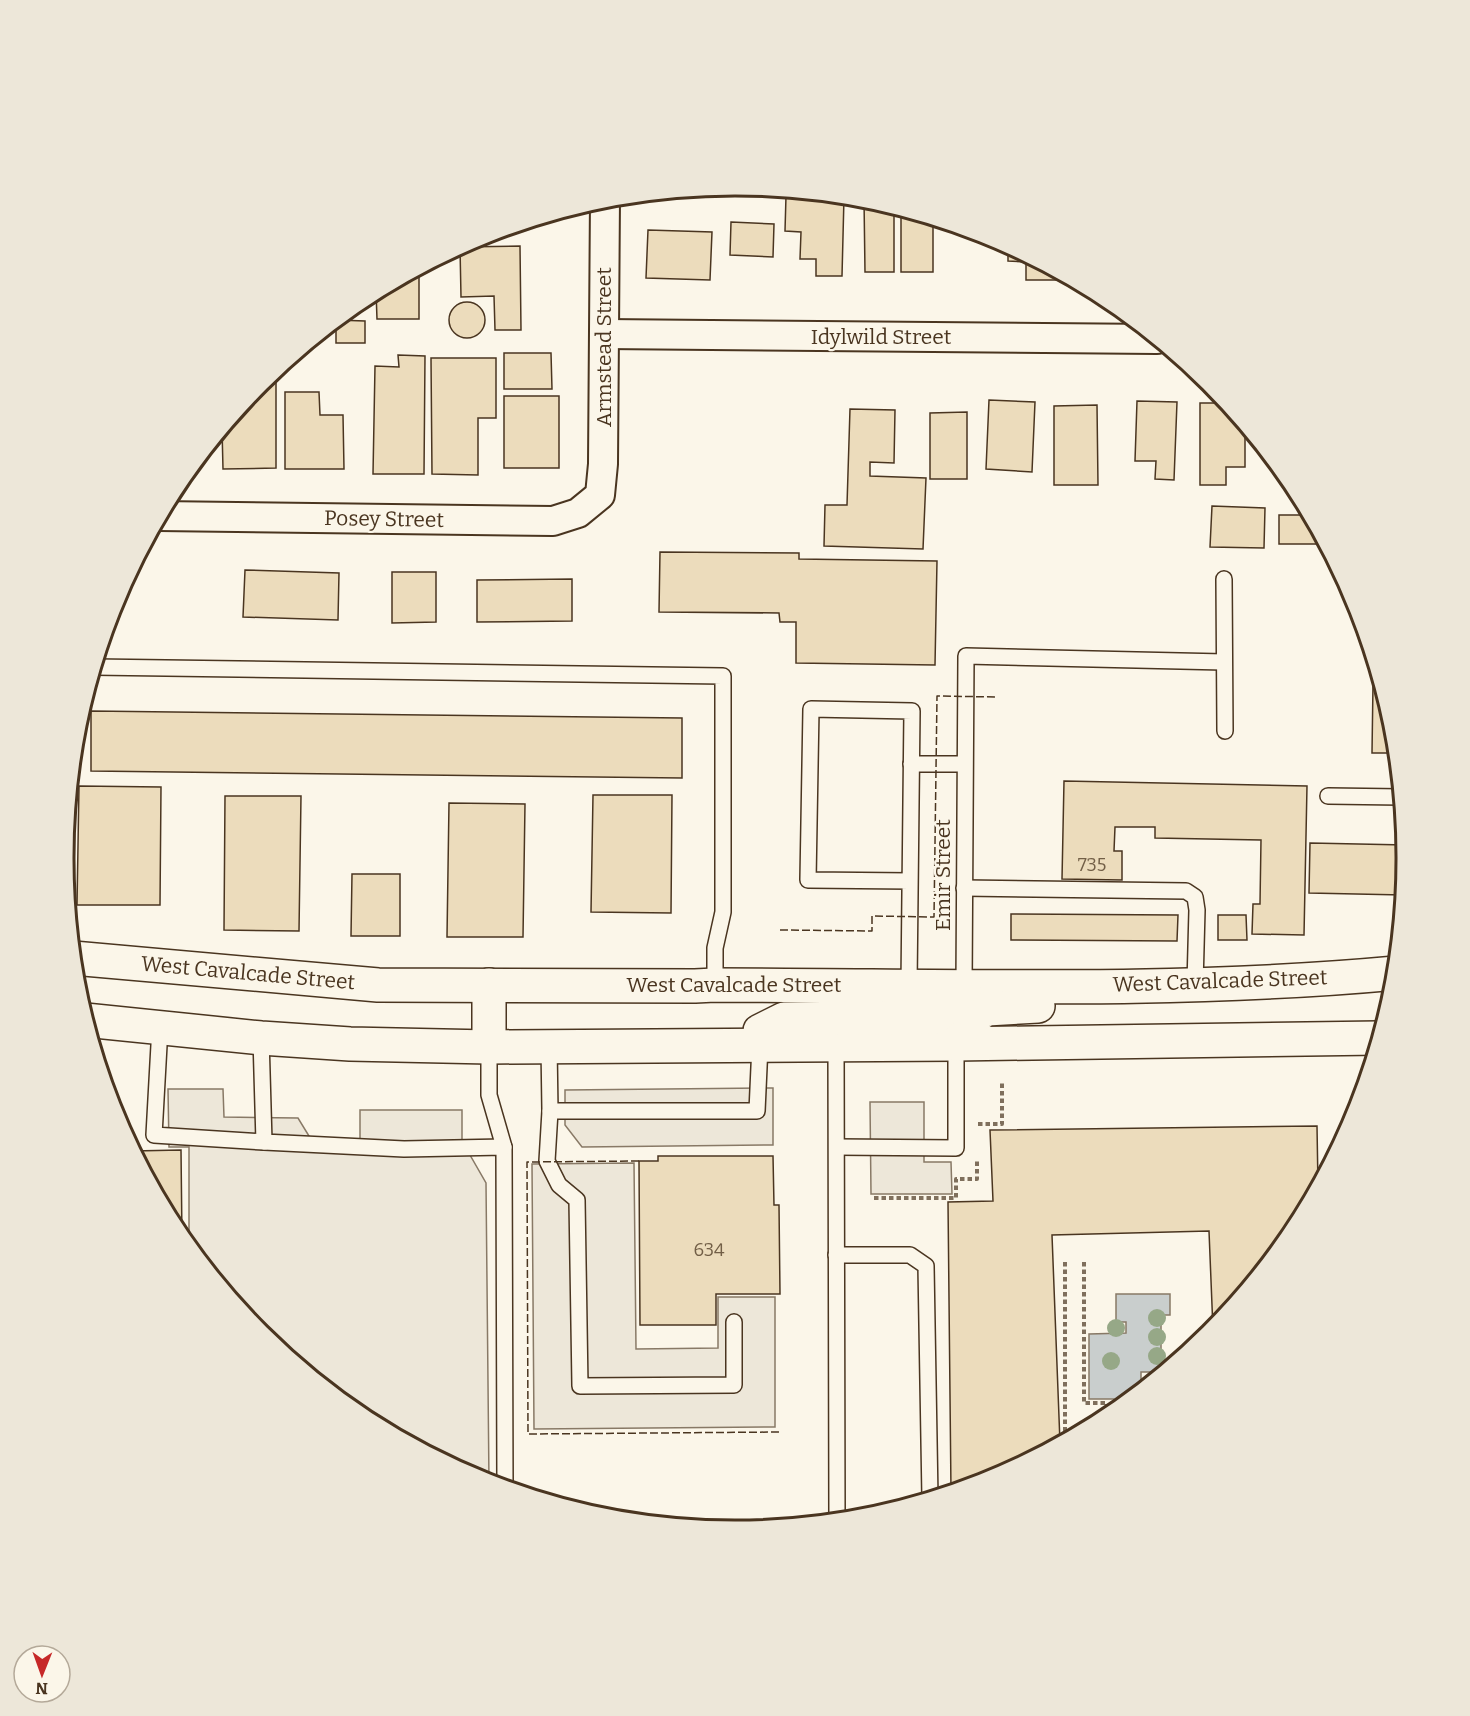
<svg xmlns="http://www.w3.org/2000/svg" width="1470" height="1716" font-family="Bitter,serif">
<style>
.parking{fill:#ede7d9;stroke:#887966;stroke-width:1.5}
.water{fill:#c9cecd;stroke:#887966;stroke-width:1.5}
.building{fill:#ecdcbc;stroke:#4a3520;stroke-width:1.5}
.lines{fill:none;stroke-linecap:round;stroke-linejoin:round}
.lane-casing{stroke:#4a3520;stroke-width:18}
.street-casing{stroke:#4a3520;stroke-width:32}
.secondary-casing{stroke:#4a3520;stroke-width:36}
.path{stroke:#7f6f5c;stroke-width:4;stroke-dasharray:4.5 3;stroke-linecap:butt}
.lane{stroke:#fbf6e9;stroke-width:15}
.street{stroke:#fbf6e9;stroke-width:28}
.secondary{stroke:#fbf6e9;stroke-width:33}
.fence{stroke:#4a3520;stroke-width:1.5;stroke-dasharray:8 3;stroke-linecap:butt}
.tree{fill:#96a887}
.labels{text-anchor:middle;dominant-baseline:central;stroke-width:4.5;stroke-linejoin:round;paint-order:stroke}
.number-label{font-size:18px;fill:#725f47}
.street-label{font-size:21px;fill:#4a3520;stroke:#fbf6e9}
.rim{fill:none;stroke:#4a3520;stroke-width:3}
</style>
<rect width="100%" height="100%" fill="#fbf6e9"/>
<g class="parking">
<polygon points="773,1088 773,1145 582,1147 565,1125 565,1090"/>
<polygon points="168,1089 223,1089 224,1117 298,1118 312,1141 360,1140 360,1110 462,1110 462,1141 486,1183 489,1482 478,1479 361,1417 260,1333 189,1247 189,1147 169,1147"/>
<polygon points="870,1102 924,1102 924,1162 951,1162 952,1194 871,1194"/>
<polygon points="634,1163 636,1349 718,1348 718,1297 775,1297 775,1427 534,1429 532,1164"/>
</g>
<polygon class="water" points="1116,1294 1170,1294 1170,1315 1161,1315 1161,1372 1141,1372 1141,1390 1120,1407 1114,1407 1114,1399 1089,1399 1089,1334 1126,1333 1126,1322 1116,1322"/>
<g class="building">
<polygon points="728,187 728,194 668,194 668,193"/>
<polygon points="786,196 844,197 842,276 816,276 816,259 800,259 801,232 785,231"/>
<polygon points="864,199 894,207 894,272 865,272"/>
<polygon points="901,209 933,219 933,272 901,272"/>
<polygon points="731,222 774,224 773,257 730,255"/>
<polygon points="648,230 712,232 710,280 646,278"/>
<polygon points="520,246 521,330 495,330 494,296 461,297 460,247"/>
<polygon points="1008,246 1072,280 1026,280 1026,262 1008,261"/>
<polygon points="419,269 419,319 377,319 376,291"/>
<circle cx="467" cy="320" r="18"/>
<polygon points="336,320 365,321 365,343 336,343"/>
<polygon points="326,329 325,339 313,339"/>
<polygon points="504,353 551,353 552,389 504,389"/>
<polygon points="398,355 425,356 424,474 373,474 375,366 399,367"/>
<polygon points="431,358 496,358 496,418 478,418 478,475 432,474"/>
<polygon points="276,370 276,468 223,469 222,428 260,383"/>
<polygon points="285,392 319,392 320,415 343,415 344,469 285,469"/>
<rect x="504" y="396" width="55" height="72"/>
<polygon points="989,400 1035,402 1032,472 986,469"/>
<polygon points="1137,401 1177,402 1174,480 1155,479 1156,461 1135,461"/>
<polygon points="1200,403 1227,403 1245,426 1245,467 1226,467 1226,485 1200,485"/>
<polygon points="1097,405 1098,485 1054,485 1054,406"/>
<polygon points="850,409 895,410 894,463 870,462 870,476 926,478 923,549 824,546 825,505 847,505"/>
<polygon points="967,412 967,479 930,479 930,413"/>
<polygon points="1212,506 1265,508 1264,548 1210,547"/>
<polygon points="1309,514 1325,544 1279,544 1279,515 1309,515"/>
<polygon points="660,552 799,553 799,559 937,561 935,665 796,663 796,622 780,622 779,613 659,612"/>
<polygon points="245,570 339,573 338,620 243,617"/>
<polygon points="392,572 436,572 436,622 392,623"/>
<polygon points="572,579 572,621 477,622 477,580"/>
<polygon points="1373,684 1381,685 1394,727 1397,753 1372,753"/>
<polygon points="91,711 682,718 682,778 91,771"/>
<polygon points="1064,781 1307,786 1304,935 1252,934 1253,904 1260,904 1261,840 1155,838 1155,827 1115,827 1114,851 1122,851 1122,880 1062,879"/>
<polygon points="79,786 161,787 160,905 77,905"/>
<polygon points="593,795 672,795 671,913 591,912"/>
<polygon points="225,796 301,796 299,931 224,930"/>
<polygon points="449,803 525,804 523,937 447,937"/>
<polygon points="1310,843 1406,845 1407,858 1403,895 1309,893"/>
<polygon points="352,874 400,874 400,936 351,936"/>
<polygon points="1011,914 1178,915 1177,941 1011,940"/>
<polygon points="1218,915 1246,915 1247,940 1218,940"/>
<polygon points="1317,1126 1318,1186 1294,1232 1213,1330 1209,1231 1052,1235 1060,1443 992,1479 951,1491 948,1202 993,1201 990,1130"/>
<polygon points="181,1150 182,1238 176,1231 133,1151"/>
<polygon points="658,1156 773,1156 774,1205 779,1205 780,1294 716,1294 716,1325 640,1325 639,1161 658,1161"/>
</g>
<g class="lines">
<defs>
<g id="lane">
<polyline points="1224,579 1225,731"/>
<polyline points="94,667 723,676 723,912 715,948 715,985"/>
<polyline points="911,764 964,764"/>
<polyline points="1328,796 1401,797"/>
<polyline points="964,888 1186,891 1195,897 1197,910 1195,984"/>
<polyline points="909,985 912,711 811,709 808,880 910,881"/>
<polyline points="964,986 966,656 1224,662"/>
<polyline points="160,1027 154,1135 264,1142"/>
<polyline points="261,1038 264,1142 404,1149 504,1147 505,1487"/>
<polyline points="836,1045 837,1520"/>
<polyline points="549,1046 550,1111 547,1161 559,1185 577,1200 580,1386 734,1385 734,1322"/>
<polyline points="489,1047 489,1095 504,1147"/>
<polyline points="550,1111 757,1111 760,1045"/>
<polyline points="837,1147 956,1148 956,1044"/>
<polyline points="836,1255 910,1255 926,1266 930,1498"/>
</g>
<g id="street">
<polyline points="605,334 1157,339"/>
<polyline points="159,516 553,521 578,513 600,495 603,464 605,199"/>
</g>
<g id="secondary">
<path d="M73,958L378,985L695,986L715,985C941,985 1170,994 1396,973"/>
<polyline points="85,1020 261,1038 350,1044 489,1047 956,1044 1379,1038"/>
<polyline points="956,1044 964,1024 987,1009 1038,1006"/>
<polyline points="760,1045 760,1031 784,1019 936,1017 954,1000 964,986"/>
<polyline points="489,1047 489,985"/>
</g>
</defs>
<use href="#lane" class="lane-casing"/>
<use href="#street" class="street-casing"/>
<use href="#secondary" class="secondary-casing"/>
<g class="path">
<polyline points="978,1124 1002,1124 1002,1081"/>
<polyline points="874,1198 956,1198 956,1179 977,1179 977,1161"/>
<polyline points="1065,1262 1065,1440"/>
<polyline points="1084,1262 1084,1403 1107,1403 1107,1417 1109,1417"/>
<polyline points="1193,1347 1193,1334 1209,1334"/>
</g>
<use href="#lane" class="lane"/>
<use href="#street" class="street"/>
<use href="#secondary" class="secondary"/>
<g class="fence">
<polyline points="780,930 872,931 872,916 934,917 937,696 996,697"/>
<polyline points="639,1161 527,1162 528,1434 779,1432"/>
</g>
</g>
<g class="tree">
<circle cx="1157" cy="1318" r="9"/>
<circle cx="1116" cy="1328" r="9"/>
<circle cx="1157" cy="1337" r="9"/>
<circle cx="1157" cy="1356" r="9"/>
<circle cx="1111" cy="1361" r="9"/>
</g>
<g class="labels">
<g class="number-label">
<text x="1092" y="865">735</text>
<text x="709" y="1250">634</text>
</g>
<g class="street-label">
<text x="881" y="337">Idylwild Street</text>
<text transform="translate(604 347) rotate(-90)">Armstead Street</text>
<text transform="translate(384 519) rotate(1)">Posey Street</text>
<text transform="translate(943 875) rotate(-90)">Emir Street</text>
<text transform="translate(248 973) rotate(5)">West Cavalcade Street</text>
<text transform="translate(1220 981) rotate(-2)">West Cavalcade Street</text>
<text x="734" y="985">West Cavalcade Street</text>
</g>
</g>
<path d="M0 0H1470V1716H0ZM735 196H735A661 661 0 0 1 1396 857V859A661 661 0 0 1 735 1520H735A661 661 0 0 1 74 859V857A661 661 0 0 1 735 196Z" fill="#ede7d9" fill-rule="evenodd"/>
<path class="rim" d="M735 196H735A661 661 0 0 1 1396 857V859A661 661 0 0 1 735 1520H735A661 661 0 0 1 74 859V857A661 661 0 0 1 735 196Z"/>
<g transform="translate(42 1674) rotate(181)"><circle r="28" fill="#fbf6e9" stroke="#b4a999" stroke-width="1.5"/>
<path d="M0-4.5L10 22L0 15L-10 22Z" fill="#c62828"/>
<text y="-9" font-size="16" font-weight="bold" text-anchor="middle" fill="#4a3520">N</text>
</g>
</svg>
